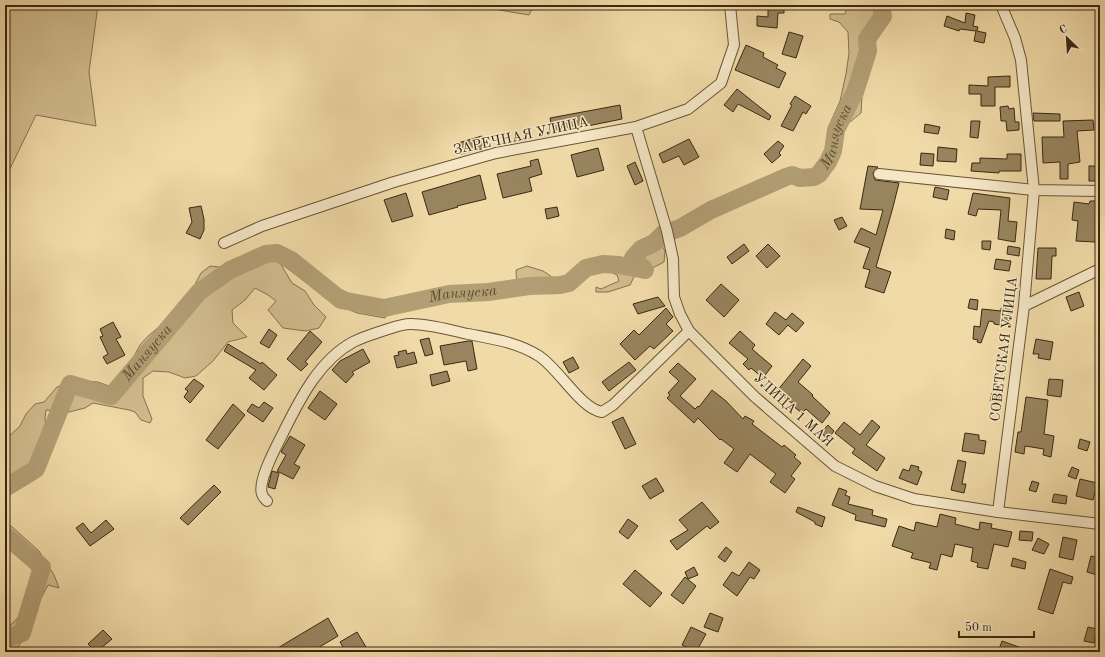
<svg xmlns="http://www.w3.org/2000/svg" width="1105" height="657" font-family="'Old Standard TT',serif">
<style>
.green{fill:#d1bc8e;stroke:#857250}
.lines{fill:none;stroke-linecap:round;stroke-linejoin:round}
.river{stroke:#b29e74;stroke-width:18}
.building{fill:#98855f;stroke:#392912}
.minor-casing{stroke:#675537;stroke-width:12}
.minor{stroke:#f5e7c6;stroke-width:10}
.labels{text-anchor:middle;dominant-baseline:central;stroke-width:3;stroke-linejoin:round;paint-order:stroke}
.street-label{font-size:14px;fill:#392912;stroke:#f5e7c6}
.water-label{font-size:15px;font-style:italic;fill:#5d4c2f;stroke:#f5e7c6}
</style>
<rect width="100%" height="100%" fill="#f0daa7"/>
<filter id="stains"><feTurbulence type="fractalNoise" baseFrequency=".005" numOctaves="4"/><feColorMatrix values="0 0 0 0 .2 0 0 0 0 .09 0 0 0 0 .02 0 0 0 .5 -.17"/></filter>
<radialGradient id="worn" r=".72"><stop offset=".6" stop-color="#630" stop-opacity="0"/><stop offset="1" stop-color="#630" stop-opacity=".3"/></radialGradient>
<g class="green">
<polygon points="5,5 98,5 89,72 96,126 36,115 5,179"/>
<polygon points="483,5 534,5 529,15 488,8"/>
<path d="M848,5H880L881,10L862,96L861,113C852,120 841,132 829,129L831,121L840,101L846,74L849,53L848,32L839,22L830,19V14H845Z"/>
<polygon points="661,244 665,251 664,262 647,271 635,275 630,285 608,292 596,292 596,287 601,289 619,281 617,275 606,270 623,269 636,269 642,265 634,262 639,254"/>
<polygon points="285,255 305,264 320,280 370,303 389,309 385,318 357,313 335,304 280,263 292,283 305,291 314,305 326,317 319,328 305,331 283,328 268,310 276,301 268,295 255,288 245,300 232,310 233,323 247,337 228,342 213,361 196,376 185,378 169,372 153,371 143,378 143,396 152,419 150,423 141,420 135,412 129,410 93,403 85,408 69,412 46,410 45,418 46,431 35,451 36,459 35,466 19,485 12,488 5,485 5,440 20,426 26,414 35,404 44,402 57,387 75,380 98,382 109,386 121,380 140,345 148,336 184,306 201,273 210,266 228,268 254,256"/>
<path d="M527,266L543,271L551,276L550,289C537,293 531,295 517,291L516,270Z"/>
<polygon points="5,524 11,526 39,551 54,575 59,588 48,585 36,608 29,632 17,648 5,651 5,629 13,623 24,611 33,576 31,563 25,555 5,540"/>
</g>
<g class="lines">
<g class="river">
<path id="s1" d="M5,488L36,469L70,384L111,396L199,292L230,270L266,254L277,253L291,260L341,300L384,308L449,294L488,292L529,286L560,285L569,283L586,268L603,264L619,265L645,270L633,258L641,249L654,243L663,234L680,228L711,210L786,177L792,175L800,178L814,177L819,174L828,162L833,151L836,130L855,92L868,51L867,39L883,16L881,5"/>
<polyline points="5,535 42,567 22,633 5,639"/>
</g>
</g>
<g class="building">
<polygon points="768,5 784,5 784,13 778,13 777,28 757,26 757,16 768,17"/>
<polygon points="966,13 975,15 973,26 978,27 977,31 986,33 984,43 974,41 976,31 960,29 959,31 944,26 947,16 965,23"/>
<polygon points="789,32 803,36 796,58 782,54"/>
<polygon points="746,45 764,53 763,57 778,65 776,68 786,73 779,88 735,70"/>
<polygon points="1010,76 1010,87 995,87 995,106 981,106 981,94 969,94 969,85 988,86 988,77"/>
<polygon points="737,89 771,116 769,120 738,104 733,112 724,105"/>
<polygon points="795,96 811,106 806,114 803,112 793,131 781,126 792,105 790,104"/>
<polygon points="620,105 622,119 553,133 550,118"/>
<polygon points="1008,106 1009,109 1014,108 1015,122 1019,122 1019,130 1007,131 1006,121 1001,121 1000,107"/>
<polygon points="1033,113 1060,114 1060,121 1034,121"/>
<polygon points="1093,120 1094,130 1077,131 1080,162 1068,164 1068,179 1060,179 1060,162 1043,163 1042,137 1064,137 1063,121"/>
<polygon points="971,121 980,121 978,138 970,137"/>
<polygon points="925,124 940,127 938,134 924,132"/>
<polygon points="482,136 485,148 461,154 458,143"/>
<polygon points="689,139 699,157 684,165 679,156 663,163 659,154"/>
<polygon points="778,141 784,146 779,153 781,155 772,163 764,154"/>
<polygon points="938,147 957,149 956,162 937,161"/>
<polygon points="598,148 604,170 577,177 571,155"/>
<polygon points="921,153 934,154 933,166 920,165"/>
<polygon points="1007,154 1021,154 1021,171 999,171 999,173 971,171 972,163 980,163 980,158 1007,159"/>
<polygon points="538,159 542,174 529,178 532,191 503,198 497,174 531,166 530,161"/>
<polygon points="635,162 643,181 635,185 627,166"/>
<polygon points="868,166 878,167 873,173 875,180 899,183 893,207 876,267 891,272 884,293 865,287 870,270 863,268 870,248 854,242 861,228 876,235 883,210 860,209"/>
<rect x="1089" y="166" width="9" height="15"/>
<polygon points="480,175 486,199 457,206 458,207 429,215 422,192"/>
<polygon points="935,187 949,190 947,200 933,197"/>
<polygon points="406,193 413,216 392,222 384,200"/>
<polygon points="973,193 1010,198 1008,221 1017,222 1015,242 998,239 1001,210 978,209 976,216 968,214"/>
<polygon points="1090,201 1100,201 1100,219 1097,218 1095,242 1076,241 1078,221 1072,220 1074,202 1089,204"/>
<polygon points="201,206 204,219 204,230 200,239 186,233 192,222 189,208"/>
<polygon points="557,207 559,216 547,219 545,209"/>
<polygon points="842,217 847,226 839,230 834,220"/>
<polygon points="946,229 955,231 954,240 945,238"/>
<polygon points="982,241 991,241 990,250 982,249"/>
<polygon points="744,244 749,251 732,264 727,257"/>
<polygon points="768,244 780,256 767,268 756,256"/>
<polygon points="1008,246 1020,248 1019,256 1007,254"/>
<polygon points="1038,248 1056,248 1056,256 1052,256 1051,279 1036,279"/>
<polygon points="996,259 1011,261 1009,271 994,269"/>
<polygon points="721,284 739,300 724,317 706,300"/>
<polygon points="1079,292 1084,306 1071,311 1066,297"/>
<polygon points="658,297 665,306 638,314 633,304"/>
<polygon points="970,299 978,300 977,310 968,308"/>
<polygon points="666,308 673,317 666,324 673,331 654,349 650,346 635,360 620,344 634,330 639,335"/>
<polygon points="1001,308 1011,310 1008,326 994,324 994,322 989,321 981,343 977,342 978,340 973,339 974,326 980,327 982,309 1001,311"/>
<polygon points="775,312 786,320 792,313 804,323 796,332 788,325 779,335 766,324"/>
<polygon points="113,322 121,337 116,339 125,355 107,364 103,357 108,354 100,337 103,336 100,329"/>
<polygon points="269,329 277,335 269,348 260,343"/>
<polygon points="310,331 322,342 305,362 308,364 301,371 287,359"/>
<polygon points="740,331 755,345 752,349 772,366 763,378 751,368 749,370 743,364 748,359 729,343"/>
<polygon points="429,338 433,354 425,356 420,340"/>
<polygon points="1036,339 1053,342 1050,360 1038,358 1039,354 1033,354"/>
<polygon points="468,341 472,341 477,369 468,371 466,361 444,365 440,346"/>
<polygon points="228,344 261,364 262,362 277,375 264,390 249,378 256,370 224,351"/>
<polygon points="363,349 370,362 352,372 354,374 346,383 332,370 340,361"/>
<polygon points="406,350 407,354 414,352 417,363 397,368 394,356 399,355 398,352"/>
<polygon points="573,357 579,368 569,373 563,362"/>
<polygon points="803,359 811,366 798,382 813,395 812,396 830,413 822,423 806,409 802,413 793,406 794,405 777,391"/>
<polygon points="629,362 636,370 609,391 602,382"/>
<polygon points="678,363 696,379 680,396 695,409 698,406 699,407 712,390 726,401 743,419 745,416 754,421 752,424 782,447 784,445 796,455 794,457 801,463 791,476 795,479 785,493 770,482 776,474 750,454 737,472 724,463 734,449 721,439 720,440 698,418 694,423 667,398 670,395 668,393 679,381 669,372"/>
<polygon points="447,371 450,381 432,386 430,375"/>
<polygon points="194,379 204,386 190,403 184,397 188,391 185,389"/>
<polygon points="1049,379 1063,380 1061,397 1047,395"/>
<polygon points="320,391 337,404 325,420 308,408"/>
<polygon points="992,393 1001,395 999,403 990,401"/>
<polygon points="1026,397 1048,400 1044,434 1054,436 1051,457 1043,455 1044,449 1025,446 1024,454 1015,452 1018,432 1021,432"/>
<polygon points="264,402 273,408 263,422 247,411 252,404 259,408"/>
<polygon points="233,404 245,415 218,449 206,440"/>
<polygon points="623,417 636,444 625,449 612,422"/>
<polygon points="872,420 880,427 866,445 885,458 877,471 852,453 855,449 835,433 844,422 860,435"/>
<polygon points="828,425 834,431 828,439 821,433"/>
<polygon points="965,433 979,435 979,440 986,441 984,454 962,451"/>
<polygon points="290,436 305,445 294,464 300,467 293,479 277,471 286,455 281,452"/>
<polygon points="1080,439 1090,442 1087,451 1078,448"/>
<polygon points="958,460 966,462 962,484 966,484 964,493 951,490"/>
<polygon points="911,465 919,467 918,470 922,472 917,485 899,478 903,469 909,471"/>
<polygon points="1072,467 1079,470 1076,479 1068,476"/>
<polygon points="272,471 279,473 275,489 268,487"/>
<polygon points="656,478 664,491 650,499 642,486"/>
<polygon points="1080,479 1097,483 1093,500 1076,496"/>
<polygon points="1032,481 1039,483 1036,492 1029,490"/>
<polygon points="214,485 221,492 188,525 180,518"/>
<polygon points="839,488 847,491 845,495 850,497 848,504 873,510 872,515 887,519 885,527 855,520 856,515 832,505"/>
<polygon points="1054,494 1067,496 1066,504 1052,502"/>
<polygon points="702,502 719,522 710,529 707,526 677,550 670,541 688,530 679,520"/>
<polygon points="798,507 825,517 822,527 815,524 815,522 796,512"/>
<polygon points="940,514 956,518 955,524 979,530 980,522 992,524 991,528 1012,532 1008,547 994,544 988,569 977,567 978,563 971,561 973,548 955,544 952,557 941,554 937,570 929,568 931,563 911,558 913,553 892,546 899,526 914,531 916,522 937,527"/>
<polygon points="628,519 638,526 628,539 619,532"/>
<polygon points="106,520 114,529 90,546 76,528 83,523 91,533"/>
<polygon points="1020,531 1033,532 1032,541 1019,540"/>
<polygon points="1063,537 1077,540 1073,560 1059,557"/>
<polygon points="1038,538 1049,544 1044,554 1032,550"/>
<polygon points="726,547 732,552 725,562 718,557"/>
<polygon points="1091,556 1100,558 1100,576 1087,572"/>
<polygon points="1013,558 1026,562 1025,569 1011,566"/>
<polygon points="749,562 760,570 754,579 750,577 737,596 723,585 732,572 739,576"/>
<polygon points="694,567 698,575 688,579 685,572"/>
<polygon points="1050,569 1073,577 1071,584 1063,582 1053,614 1038,609"/>
<polygon points="635,570 662,593 650,607 623,584"/>
<polygon points="685,577 696,586 683,604 671,595"/>
<polygon points="710,613 723,618 718,632 704,627"/>
<polygon points="328,618 338,636 311,652 271,652"/>
<polygon points="691,627 706,634 696,652 682,645"/>
<polygon points="1088,627 1097,629 1094,643 1084,641"/>
<polygon points="103,630 112,639 96,652 88,644"/>
<polygon points="357,632 369,652 346,652 340,642"/>
<polygon points="1002,641 1030,651 1030,652 998,652"/>
</g>
<g class="lines">
<defs>
<g id="minor">
<polyline points="636,127 667,231 673,259 674,297 680,314 689,331 755,397 835,466 875,486 914,499 998,512 1100,524"/>
<polyline points="879,174 1034,190 1100,191"/>
<polyline points="224,243 262,226 394,182 496,153 636,127 688,109 721,83 734,45 730,5"/>
<polyline points="1024,306 1100,269"/>
<path d="M267,501C265,499 262,496 262,494C257,480 279,442 285,429C301,397 320,360 353,342C361,338 370,335 379,332C389,329 400,324 411,324C430,324 449,330 468,334C493,339 517,342 539,356C559,369 581,409 602,412L613,405L689,331"/>
<polyline points="998,512 1024,306 1034,190 1021,60 1015,38 1001,5"/>
</g>
</defs>
<use href="#minor" class="minor-casing"/>
<use href="#minor" class="minor"/>
</g>
<g class="labels">
<g class="street-label">
<text transform="translate(521 136) rotate(-12)">ЗАРЕЧНАЯ УЛИЦА</text>
<text transform="translate(1004 349) rotate(-83)">СОВЕТСКАЯ УЛИЦА</text>
<text transform="translate(793 410) rotate(42)">УЛИЦА 1 МАЯ</text>
</g>
<g class="water-label">
<text stroke="none"><textPath href="#s1" startOffset="1057">Маняуска</textPath></text>
<text stroke="none"><textPath href="#s1" startOffset="599">Маняуска</textPath></text>
<text stroke="none"><textPath href="#s1" startOffset="227">Маняуска</textPath></text>
</g>
</g>
<rect width="1105" height="657" fill="none" stroke="#f0daa7" stroke-width="20"/>
<rect x="6" y="6" width="1093" height="645" fill="none" stroke="#392912" stroke-width="2"/>
<rect x="10" y="10" width="1085" height="637" fill="none" stroke="#392912"/>
<g transform="translate(1067 38) rotate(335)" stroke="#f5e7c6" stroke-width="3" paint-order="stroke">
<path d="M0-3L7 15L0 10L-7 15Z" fill="#392912"/>
<text y="-6" font-size="11" font-weight="bold" text-anchor="middle" fill="#392912">С</text>
</g>
<path d="M959 631v6h75v-6" fill="none" stroke="#392912" stroke-width="2"/>
<text x="965" y="631" font-size="12" fill="#392912" stroke="#f5e7c6" stroke-width="3" paint-order="stroke">50 m</text>
<rect width="100%" height="100%" filter="url(#stains)"/>
<rect width="100%" height="100%" fill="url(#worn)"/>
</svg>
